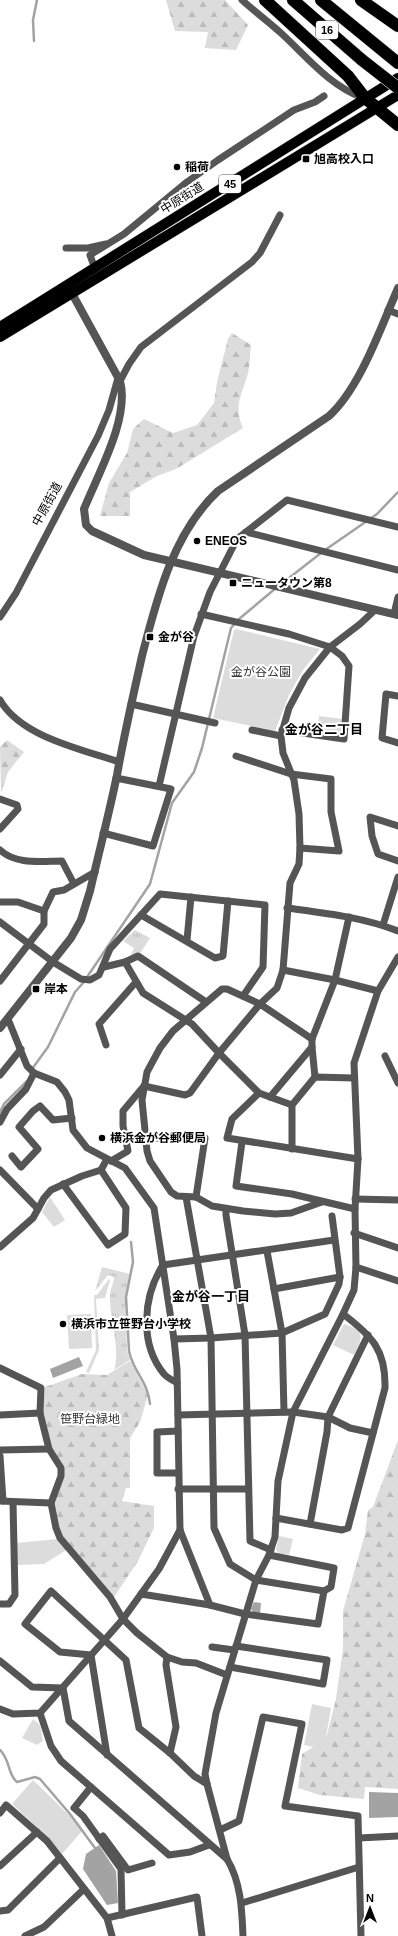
<svg xmlns="http://www.w3.org/2000/svg" width="398" height="1936" font-family="Helvetica,'Noto Sans JP',sans-serif">
<style>
.grass{fill:url(#grass-tufts)}
.forest{fill:url(#forest-firs)}
.park{fill:#dcdcdc}
.water{fill:#a3a3a3}
.lines{fill:none;stroke-linecap:round;stroke-linejoin:round}
.stream{stroke:#a3a3a3;stroke-width:2.5}
.primary-casing{stroke:#dbdbdb;stroke-width:11}
.motorway-casing{stroke:#dbdbdb;stroke-width:13}
.minor{stroke:#555;stroke-width:7}
.tertiary{stroke:#555;stroke-width:8}
.primary{stroke:#000;stroke-width:10}
.motorway{stroke:#000;stroke-width:12}
.motorway-bridge-casing{stroke:#dbdbdb;stroke-width:13;stroke-linecap:butt}
.motorway-bridge{stroke:#000;stroke-width:12}
.poi-dot{fill:#000;stroke:#fff;stroke-width:1.5}
.labels{text-anchor:middle;dominant-baseline:central;stroke-width:4;stroke-linejoin:round;paint-order:stroke}
.shield{fill:#fff;stroke:#4c4c4c;stroke-width:1}
.shield-label{font-size:11px;font-weight:bold;fill:#000}
.poi-label{font-size:12px;font-weight:bold;fill:#000;stroke:#fff;text-anchor:start}
.street-label{font-size:12px;fill:#000;stroke:#fff}
.park-label{font-size:12px;fill:#333;stroke:#fff}
.neighbourhood-label{font-size:13px;font-weight:bold;fill:#000;stroke:#fff}
</style>
<defs>
<pattern id="grass-tufts" width="24" height="20" patternUnits="userSpaceOnUse"><rect width="24" height="20" fill="#dcdcdc"/><path d="M3 7l-1-3M5 7V3M7 7l1-3M15 17l-1-3M17 17v-4M19 17l1-3" fill="none" stroke="#bbb"/></pattern>
<pattern id="forest-firs" width="22" height="20" patternUnits="userSpaceOnUse"><rect width="22" height="20" fill="#dcdcdc"/><path d="M5 1l3.5 6h-7zM16 11l3.5 6h-7z" fill="#bbb"/></pattern>
</defs>
<rect width="100%" height="100%" fill="#fff"/>
<g class="grass">
<polygon points="135,930 150,938 141,952 130,957 134,948 123,941"/>
<path d="M102,1267L130,1274L125,1297L127,1351L130,1360L114,1370C121,1350 109,1318 110,1295C110,1289 114,1283 114,1277L108,1275L95,1291Z"/>
<polygon points="109,1279 110,1280 105,1298 96,1299 99,1350 89,1373 86,1372 96,1350 94,1295 97,1295"/>
</g>
<g class="forest">
<polygon points="166,0 225,0 248,25 236,50 205,48 208,32 175,31"/>
<path d="M232,333L251,345C250,354 250,364 248,373C242,395 233,405 243,428L176,469L157,476L130,492V516H100L109,483L127,453L133,429L144,419L173,433L197,425L214,403L217,382L228,339Z"/>
<polygon points="7,740 24,752 8,772 1,793 0,747"/>
<polygon points="130,1361 148,1395 140,1422 130,1438 130,1488 126,1488 122,1501 154,1506 154,1528 138,1561 114,1597 71,1548 57,1527 54,1504 62,1466 50,1442 43,1415 45,1387 82,1374 107,1375"/>
<polygon points="398,1440 398,1789 365,1787 364,1799 320,1795 298,1788 302,1754 326,1739 336,1699 343,1649 343,1611 365,1534 368,1510 373,1507"/>
</g>
<g class="park">
<polygon points="236,629 320,649 303,670 289,695 275,731 213,718 234,630"/>
<polygon points="319,716 343,719 342,731 339,733 317,731"/>
<polygon points="50,1197 65,1220 54,1227 42,1212"/>
<polygon points="91,1314 92,1348 69,1349 67,1315"/>
<path d="M344,1324C366,1331 363,1337 354,1355L333,1345Z"/>
<polygon points="279,1536 293,1539 289,1555 278,1553 276,1549"/>
<polygon points="58,1539 68,1549 44,1564 17,1565 16,1543"/>
<polygon points="312,1704 331,1708 324,1749 304,1745"/>
<polygon points="33,1719 40,1725 43,1741 37,1745 22,1738"/>
<polygon points="33,1780 70,1816 82,1831 62,1854 50,1839 12,1804"/>
</g>
<g class="water">
<polygon points="79,1357 83,1366 53,1378 50,1369"/>
<polygon points="254,1602 261,1603 260,1613 253,1612 251,1609"/>
<polygon points="369,1792 398,1793 398,1817 369,1818"/>
<polygon points="99,1845 116,1871 118,1903 107,1905 83,1869 86,1854"/>
</g>
<g class="lines">
<g class="stream">
<polyline points="34,41 33,20 37,0"/>
<polyline points="325,550 377,514 398,492"/>
<polyline points="280,585 321,553"/>
<polyline points="32,1069 48,1047 75,992 83,983 150,884 172,803 194,772 202,748 231,628 239,619 276,588"/>
<polyline points="0,1112 4,1104 27,1081"/>
<path d="M131,1242L133,1262L126,1297L129,1351C133,1372 148,1381 150,1404"/>
<path d="M0,1750C11,1761 7,1774 17,1782L35,1777L40,1779L70,1814L95,1848"/>
</g>
<defs>
<g id="primary">
<polyline points="0,327 398,78"/>
<polyline points="0,337 398,95"/>
</g>
<g id="motorway">
<polyline points="265,0 348,76 365,98 398,125"/>
<polyline points="293,0 362,60"/>
<polyline points="321,0 398,63"/>
<polyline points="361,0 398,26"/>
</g>
</defs>
<use href="#primary" class="primary-casing"/>
<use href="#motorway" class="motorway-casing"/>
<g class="minor">
<path d="M242,0C255,12 269,22 282,34C308,58 329,85 363,98"/>
<polyline points="66,248 88,248 106,244"/>
<polyline points="95,269 90,255 124,234 187,182 218,160 294,110 315,102 324,96"/>
<polyline points="388,310 398,314"/>
<polyline points="120,381 129,364 141,347 252,262 260,253 280,215"/>
<polyline points="246,532 398,570"/>
<polyline points="201,614 289,634 330,647 342,656 349,666 344,739 282,730"/>
<polyline points="394,614 398,597"/>
<polyline points="0,617 16,593 98,436 109,410 118,378"/>
<polyline points="398,696 386,694 382,738 398,743"/>
<path d="M0,700C21,737 81,749 119,762"/>
<polyline points="131,704 215,723"/>
<polyline points="252,730 281,736"/>
<polyline points="236,756 291,774 331,779 331,812 339,851 300,848"/>
<polyline points="159,786 194,636 210,592 237,539 287,500 398,527"/>
<polyline points="0,799 17,805 18,809 0,829"/>
<polyline points="398,826 370,817 372,836 378,854 398,861"/>
<polyline points="103,833 153,846 171,789 116,778"/>
<path d="M0,850C16,865 41,861 62,861L74,884"/>
<polyline points="0,902 18,902 44,911"/>
<path d="M287,908C324,913 362,917 398,931"/>
<polyline points="141,915 215,958 223,956 228,901"/>
<polyline points="0,922 53,962 81,979 90,980 99,975 110,949 160,894 265,905 263,967 243,996"/>
<polyline points="383,925 398,877"/>
<polyline points="187,940 191,897"/>
<polyline points="125,962 143,993 192,1024 219,1053 259,1093 292,1105"/>
<polyline points="104,967 125,962 138,956 206,1002"/>
<polyline points="283,970 335,980 378,991"/>
<polyline points="0,981 44,924 44,911 53,892 64,890 95,872"/>
<polyline points="8,1019 27,1066 34,1073 57,1082 65,1092 69,1100 73,1130 87,1148 125,1168 154,1208 174,1339 177,1369 180,1530 210,1605 245,1614 318,1624 324,1591 331,1587 334,1568 269,1555"/>
<polyline points="312,1039 260,1004 227,989 222,989 173,1031 160,1048 147,1072 142,1100 147,1151 150,1161 171,1192 177,1196 196,1197 212,1206 243,1211 275,1214 291,1213 322,1202"/>
<polyline points="106,1045 99,1024 136,982"/>
<polyline points="312,1047 315,1077"/>
<polyline points="385,1056 398,1083"/>
<polyline points="0,1075 21,1049"/>
<polyline points="144,1086 185,1095 190,1093 219,1053 260,1004 277,988 283,970 290,883 299,864 300,848 299,814 294,780 283,753 281,736 289,708 305,678 330,647 360,624 375,610"/>
<polyline points="259,1093 232,1119 227,1138 358,1159"/>
<polyline points="270,1097 312,1047 312,1039 335,980 349,917"/>
<polyline points="0,1122 7,1109 26,1089 34,1073"/>
<polyline points="145,1138 205,1138 196,1197"/>
<polyline points="242,1142 236,1186 292,1194 355,1209"/>
<polyline points="292,1149 292,1105 315,1077 354,1078"/>
<polyline points="12,1156 21,1167 38,1149 19,1127 33,1111 40,1106 53,1120 72,1118"/>
<polyline points="111,1161 128,1151 123,1126 123,1111 144,1086"/>
<polyline points="0,1170 38,1209"/>
<polyline points="63,1184 108,1245 125,1234 126,1208 101,1170"/>
<polyline points="186,1197 211,1338 214,1528 230,1564 256,1580 324,1591"/>
<polyline points="355,1199 398,1200"/>
<polyline points="226,1209 226,1215 245,1335 250,1541 271,1550"/>
<polyline points="354,1233 398,1248"/>
<polyline points="0,1247 33,1218 44,1198 51,1190 82,1176 101,1170 107,1159"/>
<polyline points="267,1251 282,1333 284,1412"/>
<polyline points="356,1267 398,1281"/>
<polyline points="274,1289 340,1277 332,1216"/>
<polyline points="174,1339 211,1338 282,1333 325,1314 339,1284 340,1277"/>
<polyline points="0,1368 41,1388 40,1413 49,1449 61,1468 61,1476 51,1503 56,1528 60,1538 110,1597 123,1619 137,1633 167,1657 182,1662 196,1663 227,1675"/>
<path d="M177,1383C173,1380 167,1378 164,1374C139,1344 143,1296 163,1265L334,1240"/>
<polyline points="0,1415 40,1413"/>
<polyline points="178,1415 293,1412 328,1417 350,1428 373,1433"/>
<polyline points="178,1431 157,1432 157,1473 178,1473"/>
<polyline points="0,1450 49,1449"/>
<polyline points="0,1456 3,1501"/>
<polyline points="178,1489 248,1489"/>
<polyline points="0,1501 51,1503"/>
<path d="M276,1518L342,1530L348,1528L385,1388C386,1350 372,1336 343,1314"/>
<polyline points="310,1524 327,1432 328,1417 368,1335"/>
<polyline points="141,1594 210,1605"/>
<polyline points="0,1604 9,1604 15,1595 13,1502"/>
<polyline points="212,1647 234,1650"/>
<polyline points="167,1657 166,1665 176,1727 170,1753"/>
<polyline points="0,1661 32,1687 63,1688 69,1721 227,1859"/>
<polyline points="230,1667 323,1684 327,1660 236,1646"/>
<polyline points="0,1709 13,1714 40,1713 123,1619 159,1569 180,1530"/>
<polyline points="40,1713 51,1746 61,1761 169,1855 190,1852 209,1845"/>
<polyline points="107,1755 91,1655 60,1652 25,1624 51,1591 126,1660 139,1728 170,1753 194,1776 207,1784"/>
<polyline points="91,1787 74,1808 83,1816 121,1869 122,1915"/>
<polyline points="0,1813 6,1805 47,1841 107,1918 112,1936"/>
<polyline points="220,1830 239,1821 263,1717 302,1724 285,1806 358,1816 361,1936"/>
<polyline points="359,1838 398,1836"/>
<polyline points="99,1839 103,1836 128,1870 152,1863"/>
<polyline points="0,1866 37,1832"/>
<polyline points="242,1903 359,1867"/>
<polyline points="0,1911 8,1910 60,1858"/>
<polyline points="107,1918 197,1897 202,1936"/>
<polyline points="25,1936 44,1927 84,1889"/>
<path d="M243,1936C242,1910 241,1882 227,1859L207,1784L205,1774L216,1713L256,1580L269,1555L275,1537L278,1481L293,1412L343,1314L354,1290L356,1267L355,1209L358,1159L354,1063L378,991L398,957"/>
</g>
<g class="tertiary">
<path d="M69,288L120,381C130,418 98,474 84,509L86,525L92,531L144,555L398,615"/>
<path d="M0,1028L71,938L81,920L90,891C99,852 109,814 117,775C124,735 133,696 142,656C157,598 173,533 218,491L329,416C360,388 381,327 398,288"/>
</g>
<use href="#primary" class="primary"/>
<use href="#motorway" class="motorway"/>
<defs>
<polyline id="motorway-bridge" points="362,60 398,88"/>
</defs>
<use href="#motorway-bridge" class="motorway-bridge-casing"/>
<use href="#motorway-bridge" class="motorway-bridge"/>
</g>
<g class="poi-dot">
<rect x="302" y="155" width="8" height="8" rx="2"/>
<circle cx="177" cy="167" r="4"/>
<circle cx="197" cy="541" r="4"/>
<rect x="229" y="579" width="8" height="8" rx="2"/>
<rect x="146" y="633" width="8" height="8" rx="2"/>
<rect x="32" y="985" width="8" height="8" rx="2"/>
<circle cx="102" cy="1138" r="4"/>
<circle cx="63" cy="1324" r="4"/>
</g>
<g class="labels">
<g class="shield">
<rect x="316" y="21" width="22" height="18" rx="3"/>
<rect x="219" y="175" width="22" height="18" rx="3"/>
</g>
<g class="shield-label">
<text x="327" y="30">16</text>
<text x="230" y="184">45</text>
</g>
<g class="poi-label">
<text x="314" y="159">旭高校入口</text>
<text x="185" y="167">稲荷</text>
<text x="205" y="541">ENEOS</text>
<text x="241" y="583">ニュータウン第8</text>
<text x="158" y="637">金が谷</text>
<text x="44" y="989">岸本</text>
<text x="110" y="1138">横浜金が谷郵便局</text>
<text x="71" y="1324">横浜市立笹野台小学校</text>
</g>
<g class="street-label">
<text transform="translate(182 198) rotate(-32)">中原街道</text>
<text transform="translate(47 504) rotate(-61)">中原街道</text>
</g>
<g class="park-label">
<text x="261" y="672">金が谷公園</text>
<text x="90" y="1419">笹野台緑地</text>
</g>
<g class="neighbourhood-label">
<text x="324" y="729">金が谷二丁目</text>
<text x="211" y="1296">金が谷一丁目</text>
</g>
</g>
<g transform="translate(370 1908)" stroke="#ffffff" stroke-width="3" paint-order="stroke">
<path d="M0-3L7 15L0 10L-7 15Z" fill="#000000"/>
<text y="-6" font-size="11" font-weight="bold" text-anchor="middle" fill="#000000">N</text>
</g>
</svg>
